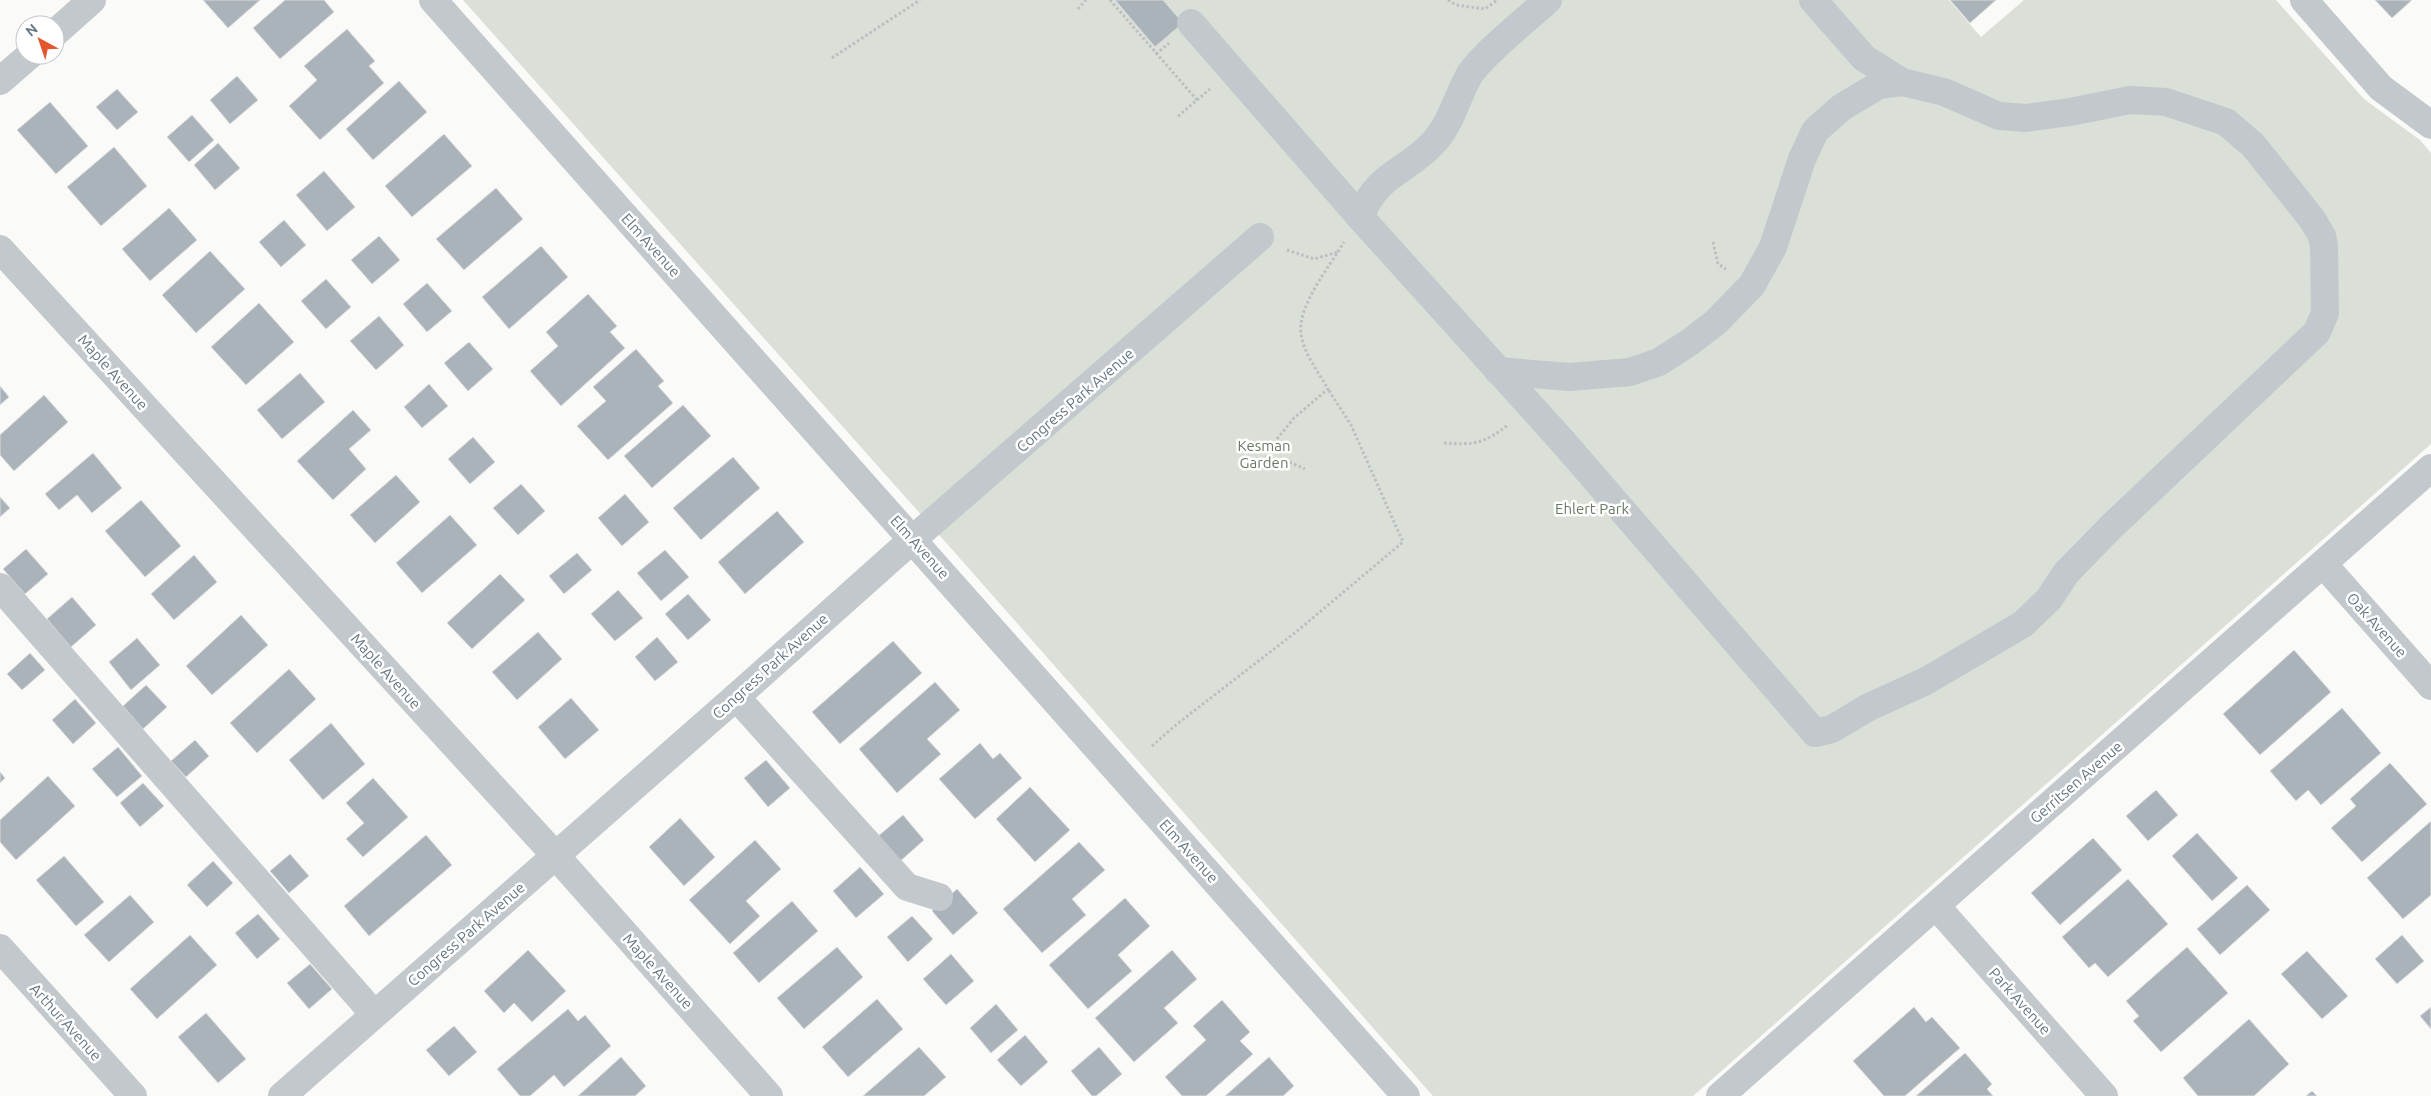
<svg xmlns="http://www.w3.org/2000/svg" width="2431" height="1096" font-family="Ubuntu,sans-serif">
<style>
.green{fill:#dadfd7}
.building{fill:#aab3b9;stroke:#dcdcda}
.lines{fill:none;stroke-linecap:round;stroke-linejoin:round}
.path{stroke:#bbbfc2;stroke-width:3;stroke-dasharray:2.5 2.5;stroke-linecap:butt}
.minor{stroke:#c3c8cc;stroke-width:28}
.labels{text-anchor:middle;dominant-baseline:central;stroke-width:5;stroke-linejoin:round;paint-order:stroke}
.street-label{font-size:15px;fill:#657683;stroke:#fff}
.park-label{font-size:15px;fill:#687a64;stroke:#fff}
</style>
<rect width="100%" height="100%" fill="#fafaf8"/>
<polygon class="green" points="463,0 1949,0 1981,37 2024,0 2276,0 2364,99 2420,140 2431,153 2431,444 1693,1096 1433,1096 957,555"/>
<g class="building">
<polygon points="203,0 260,0 228,28"/>
<polygon points="285,0 324,0 334,12 280,59 253,28"/>
<polygon points="1115,0 1163,0 1183,23 1155,47"/>
<polygon points="1950,0 1996,0 1970,23"/>
<polygon points="2375,0 2412,0 2392,18"/>
<polygon points="347,29 375,61 369,66 384,83 320,140 289,106 317,80 304,66"/>
<polygon points="237,76 258,100 230,124 210,100"/>
<polygon points="399,81 427,112 373,160 346,129"/>
<polygon points="117,89 138,112 117,130 96,107"/>
<polygon points="50,102 88,146 56,174 17,130"/>
<polygon points="192,115 214,140 189,162 167,137"/>
<polygon points="444,134 472,166 412,217 385,186"/>
<polygon points="218,143 240,168 215,190 194,165"/>
<polygon points="114,147 147,186 101,226 67,187"/>
<polygon points="324,171 355,207 327,231 296,195"/>
<polygon points="496,188 523,219 464,270 436,239"/>
<polygon points="169,208 197,240 150,281 122,249"/>
<polygon points="284,220 306,245 281,267 259,242"/>
<polygon points="379,236 400,260 372,284 351,260"/>
<polygon points="541,246 568,277 509,329 482,297"/>
<polygon points="210,251 245,289 196,333 162,295"/>
<polygon points="326,279 351,307 326,329 301,301"/>
<polygon points="427,283 452,311 427,332 403,304"/>
<polygon points="588,294 617,326 610,332 625,348 561,406 530,371 558,346 546,332"/>
<polygon points="259,303 294,342 246,385 211,347"/>
<polygon points="379,316 404,345 376,370 350,341"/>
<polygon points="469,342 493,369 468,391 444,363"/>
<polygon points="636,349 664,381 658,386 673,403 608,460 577,426 606,401 593,387"/>
<polygon points="300,373 325,402 282,439 257,410"/>
<polygon points="429,384 448,406 422,428 404,407"/>
<polygon points="0,386 9,397 0,405"/>
<polygon points="44,395 68,422 14,471 0,455 0,435"/>
<polygon points="683,405 711,436 652,488 624,456"/>
<polygon points="353,410 371,430 349,449 366,469 333,500 297,461"/>
<polygon points="473,437 495,462 470,484 448,459"/>
<polygon points="93,453 122,488 92,513 77,495 59,510 45,494"/>
<polygon points="733,457 760,488 701,540 673,508"/>
<polygon points="396,475 420,502 375,543 350,515"/>
<polygon points="521,484 545,511 518,535 493,508"/>
<polygon points="625,494 649,522 622,546 598,518"/>
<polygon points="0,497 10,508 0,517"/>
<polygon points="141,500 181,546 145,577 105,531"/>
<polygon points="777,511 804,542 745,594 718,562"/>
<polygon points="450,515 477,545 422,593 396,563"/>
<polygon points="26,549 48,574 25,594 3,569"/>
<polygon points="665,550 689,577 661,601 637,573"/>
<polygon points="577,553 592,570 564,594 549,576"/>
<polygon points="194,555 217,582 174,620 151,594"/>
<polygon points="500,574 525,600 472,649 447,623"/>
<polygon points="618,590 643,618 615,641 591,614"/>
<polygon points="688,594 711,620 688,640 665,614"/>
<polygon points="72,597 96,625 71,647 47,619"/>
<polygon points="241,615 268,645 212,695 186,666"/>
<polygon points="538,632 562,659 517,700 492,672"/>
<polygon points="657,637 678,662 655,681 635,657"/>
<polygon points="137,638 160,665 131,690 109,662"/>
<polygon points="893,641 922,673 840,744 812,712"/>
<polygon points="2294,650 2331,692 2260,755 2223,714"/>
<polygon points="30,653 45,670 22,690 7,674"/>
<polygon points="289,669 316,699 257,753 230,723"/>
<polygon points="935,682 960,710 927,739 941,754 897,793 859,749"/>
<polygon points="146,685 167,707 143,729 123,706"/>
<polygon points="571,698 599,730 565,759 538,727"/>
<polygon points="75,699 96,723 73,744 52,720"/>
<polygon points="2342,708 2381,753 2321,805 2308,790 2296,801 2270,771"/>
<polygon points="331,723 365,764 323,800 289,760"/>
<polygon points="195,740 209,756 186,777 171,761"/>
<polygon points="980,743 993,759 1000,753 1022,778 975,819 939,779"/>
<polygon points="118,747 142,776 117,797 92,769"/>
<polygon points="766,760 790,788 768,807 744,778"/>
<polygon points="2390,763 2427,804 2362,862 2331,828 2356,806 2350,799"/>
<polygon points="0,772 5,778 0,783"/>
<polygon points="48,776 75,806 16,860 0,842 0,820"/>
<polygon points="373,778 408,817 363,857 346,839 364,823 346,803"/>
<polygon points="143,783 164,806 140,827 120,803"/>
<polygon points="1030,787 1070,830 1035,862 996,819"/>
<polygon points="2156,790 2178,815 2148,841 2126,816"/>
<polygon points="903,815 924,840 898,863 876,838"/>
<polygon points="680,818 715,857 684,886 649,847"/>
<polygon points="2431,821 2431,895 2403,919 2367,878"/>
<polygon points="2197,833 2238,878 2212,901 2172,856"/>
<polygon points="426,835 452,865 369,936 344,906"/>
<polygon points="2093,838 2122,870 2060,925 2031,893"/>
<polygon points="755,840 781,869 746,901 760,916 730,944 689,900"/>
<polygon points="1079,842 1105,870 1072,899 1086,915 1042,953 1003,909"/>
<polygon points="290,854 309,876 289,893 270,871"/>
<polygon points="64,856 104,902 76,926 36,880"/>
<polygon points="213,861 233,883 207,907 187,885"/>
<polygon points="860,867 884,894 856,918 833,891"/>
<polygon points="2128,879 2168,924 2108,977 2095,963 2089,968 2062,937"/>
<polygon points="2247,885 2270,910 2220,955 2197,929"/>
<polygon points="957,889 978,913 953,935 932,911"/>
<polygon points="130,895 154,922 109,962 84,935"/>
<polygon points="1125,898 1150,926 1118,955 1132,971 1088,1009 1049,965"/>
<polygon points="792,901 818,931 759,983 733,953"/>
<polygon points="258,914 280,939 257,959 235,933"/>
<polygon points="912,916 933,939 908,962 887,937"/>
<polygon points="190,935 217,965 157,1019 130,989"/>
<polygon points="2402,935 2424,961 2397,984 2375,959"/>
<polygon points="837,947 863,977 804,1029 777,998"/>
<polygon points="2187,947 2228,993 2161,1052 2133,1021 2139,1016 2126,1001"/>
<polygon points="528,950 566,991 532,1022 514,1003 504,1013 484,991"/>
<polygon points="1172,950 1197,979 1164,1008 1178,1023 1134,1062 1095,1018"/>
<polygon points="2307,951 2348,996 2322,1019 2281,974"/>
<polygon points="951,954 974,981 946,1005 923,979"/>
<polygon points="310,964 332,989 309,1009 287,983"/>
<polygon points="877,999 903,1029 848,1077 822,1047"/>
<polygon points="1222,1000 1250,1032 1240,1041 1253,1054 1206,1096 1182,1096 1165,1077 1206,1040 1193,1026"/>
<polygon points="996,1004 1018,1030 991,1053 970,1028"/>
<polygon points="1914,1007 1926,1022 1932,1017 1960,1048 1905,1096 1884,1096 1853,1061"/>
<polygon points="2431,1007 2431,1029 2420,1016"/>
<polygon points="568,1009 578,1021 585,1015 611,1046 564,1087 554,1075 530,1096 520,1096 497,1069"/>
<polygon points="206,1013 246,1059 218,1083 178,1037"/>
<polygon points="2249,1019 2289,1064 2254,1096 2198,1096 2183,1078"/>
<polygon points="454,1026 477,1052 449,1076 426,1050"/>
<polygon points="1025,1035 1048,1062 1021,1086 997,1060"/>
<polygon points="919,1047 946,1077 924,1096 863,1096"/>
<polygon points="1099,1047 1122,1074 1096,1096 1092,1096 1071,1071"/>
<polygon points="1965,1053 1992,1084 1987,1089 1993,1096 1916,1096"/>
<polygon points="621,1057 646,1086 635,1096 578,1096"/>
<polygon points="1269,1057 1294,1086 1283,1096 1225,1096"/>
<polygon points="2312,1091 2317,1096 2306,1096"/>
</g>
<g class="lines">
<g class="path">
<polyline points="1110,0 1197,100 1176,118"/>
<polyline points="1448,0 1456,5 1485,9 1497,0"/>
<polyline points="1078,9 1086,0"/>
<polyline points="1156,54 1169,43"/>
<polyline points="832,58 920,0"/>
<polyline points="1197,100 1210,89"/>
<polyline points="1713,242 1718,264 1726,269"/>
<polyline points="1287,250 1314,259 1338,252"/>
<path d="M1277,439L1294,418L1328,389C1319,373 1304,354 1301,334C1297,306 1330,266 1344,242"/>
<path d="M1444,443C1475,445 1484,444 1509,424"/>
<polyline points="1285,460 1305,469"/>
<polyline points="1152,746 1177,724 1296,632 1403,542 1351,425 1328,389"/>
</g>
<g class="minor">
<polyline points="433,0 1406,1096"/>
<path d="M1548,0C1528,18 1484,53 1470,74C1457,96 1452,122 1434,142C1406,173 1378,172 1360,217L1564,443L1815,733L1832,729L1867,708L1926,681L2023,624L2049,599L2066,573L2112,526L2317,332L2325,313L2324,246L2322,236L2312,219L2253,145L2226,122L2166,102L2130,100L2070,112L2026,118L1999,116L1944,92L1902,82L1864,58L1813,0"/>
<polyline points="2304,0 2381,88 2431,125"/>
<polyline points="1191,23 1360,217"/>
<polyline points="55,33 92,0"/>
<polyline points="0,81 30,55"/>
<polyline points="0,249 555,855 769,1096"/>
<polyline points="1498,371 1569,377 1630,372 1659,362 1690,342 1716,322 1752,285 1773,247 1802,159 1815,131 1842,107 1879,85 1902,82"/>
<polyline points="2324,565 2431,686"/>
<polyline points="0,587 374,1014"/>
<polyline points="736,697 907,887 939,897"/>
<polyline points="1936,906 2104,1096"/>
<polyline points="0,948 133,1096"/>
<polyline points="282,1096 736,697 913,539 1260,237"/>
<polyline points="1720,1096 2431,468"/>
</g>
</g>
<g class="labels">
<g class="street-label">
<text transform="translate(651 245) rotate(48)">Elm Avenue</text>
<text transform="translate(113 372) rotate(48)">Maple Avenue</text>
<text transform="translate(1075 400) rotate(-41)">Congress Park Avenue</text>
<text transform="translate(920 547) rotate(48)">Elm Avenue</text>
<text transform="translate(2377 625) rotate(48)">Oak Avenue</text>
<text transform="translate(770 666) rotate(-42)">Congress Park Avenue</text>
<text transform="translate(386 671) rotate(48)">Maple Avenue</text>
<text transform="translate(2076 782) rotate(-41)">Gerritsen Avenue</text>
<text transform="translate(1189 851) rotate(48)">Elm Avenue</text>
<text transform="translate(466 934) rotate(-41)">Congress Park Avenue</text>
<text transform="translate(658 971) rotate(48)">Maple Avenue</text>
<text transform="translate(2020 1001) rotate(48)">Park Avenue</text>
<text transform="translate(66 1022) rotate(48)">Arthur Avenue</text>
</g>
<g class="park-label">
<text x="1264" y="445">Kesman<tspan x="1264" dy="17">Garden</tspan></text>
<text x="1592" y="508">Ehlert Park</text>
</g>
</g>
<g transform="translate(40 40) rotate(320)"><circle r="24" fill="#ffffff" stroke="#c1c8cd"/>
<path d="M0-4L9 19L0 12L-9 19Z" fill="#e4572e"/>
<text y="-8" font-size="14" font-weight="bold" text-anchor="middle" fill="#657683">N</text>
</g>
</svg>
